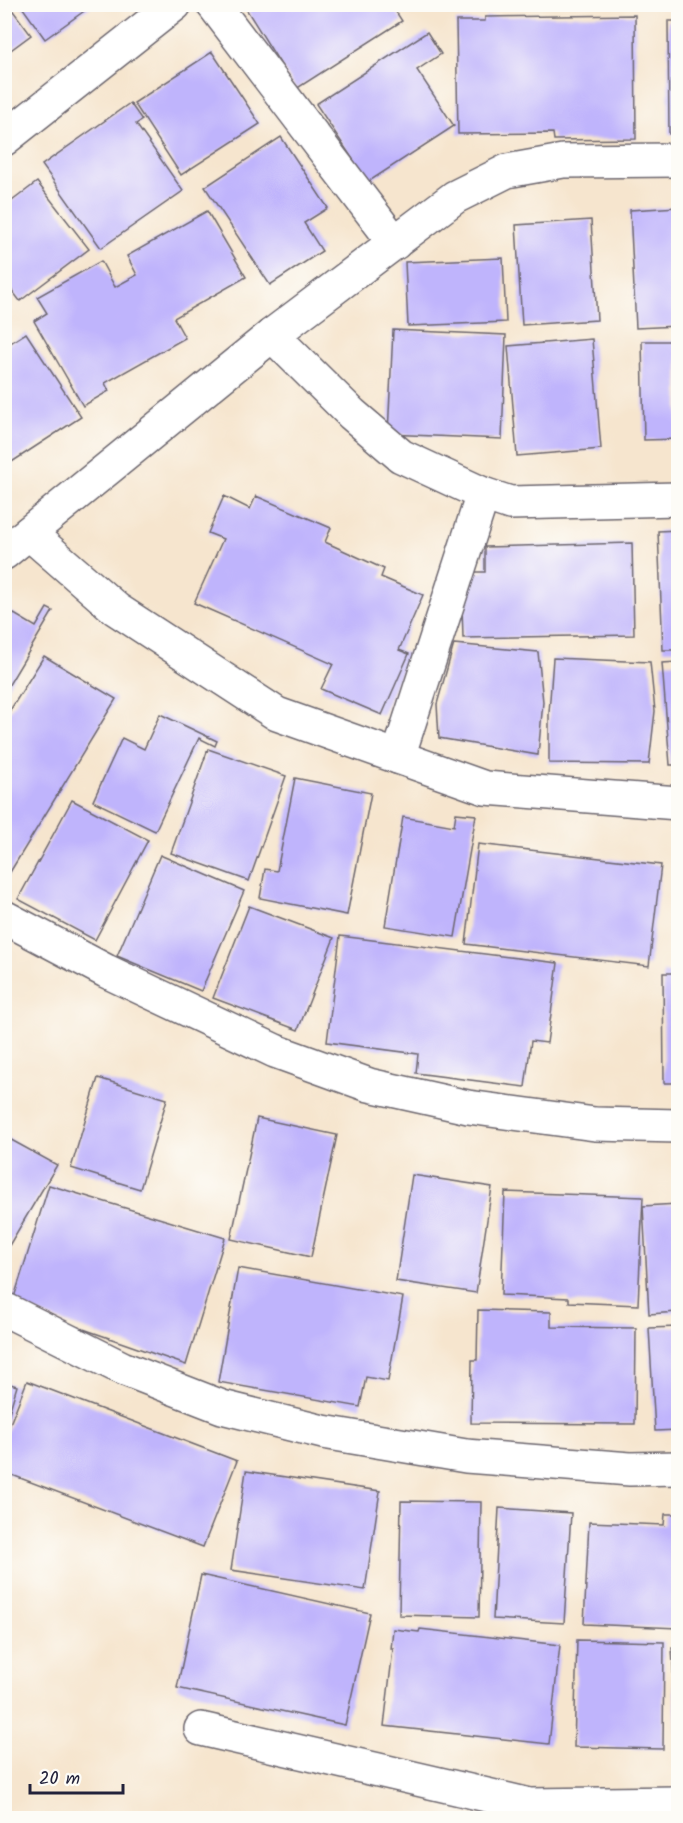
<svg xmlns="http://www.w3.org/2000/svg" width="683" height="1823" font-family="Kalam,sans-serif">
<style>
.building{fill:#bfb4fc}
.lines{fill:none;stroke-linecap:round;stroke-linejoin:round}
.street-casing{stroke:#6c666e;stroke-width:36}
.street{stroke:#fff;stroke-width:33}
</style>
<rect width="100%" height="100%" fill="#fdfcf7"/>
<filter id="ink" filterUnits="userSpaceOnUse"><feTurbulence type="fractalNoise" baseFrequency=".0167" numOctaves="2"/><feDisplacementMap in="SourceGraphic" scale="12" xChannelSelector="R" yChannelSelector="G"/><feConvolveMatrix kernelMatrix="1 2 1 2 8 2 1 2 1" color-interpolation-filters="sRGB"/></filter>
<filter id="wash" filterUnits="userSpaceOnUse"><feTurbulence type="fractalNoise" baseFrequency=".008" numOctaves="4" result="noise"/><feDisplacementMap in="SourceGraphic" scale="24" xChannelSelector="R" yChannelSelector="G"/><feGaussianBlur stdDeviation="1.35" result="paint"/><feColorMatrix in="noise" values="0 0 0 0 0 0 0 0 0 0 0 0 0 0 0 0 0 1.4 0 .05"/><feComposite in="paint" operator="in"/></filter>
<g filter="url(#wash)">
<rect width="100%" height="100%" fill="#f6e5ce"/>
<g id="blocks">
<g class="building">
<polygon points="4,4 8,4 31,35 4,55"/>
<polygon points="20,4 94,4 45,39"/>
<polygon points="243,4 391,4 402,21 296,89"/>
<polygon points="635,15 636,139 554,140 553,133 458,134 456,21 485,21 485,17"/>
<polygon points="668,21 678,21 678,134 669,134"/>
<polygon points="427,32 441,54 417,70 454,126 368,182 316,104"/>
<polygon points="212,52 260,124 181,175 134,103"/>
<polygon points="130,103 142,120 136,124 183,191 101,248 42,165"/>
<polygon points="281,137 328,208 304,223 322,251 270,285 205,187"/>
<polygon points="37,182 89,249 20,301 4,280 4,207"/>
<polygon points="678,207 678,326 636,328 630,210"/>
<polygon points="207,211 246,277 174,318 185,338 105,383 109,391 83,406 34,321 47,313 37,297 101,261 115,287 137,275 127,256"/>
<polygon points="591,220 597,320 522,325 516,225"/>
<polygon points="503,258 506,322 408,326 405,262"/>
<polygon points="393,330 506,335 502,439 388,434"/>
<polygon points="26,333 81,417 4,467 4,347"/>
<polygon points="592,339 601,449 517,456 508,346"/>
<polygon points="642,341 678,341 678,439 644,440"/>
<polygon points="224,496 250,509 256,496 331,528 325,542 384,569 381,577 423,595 399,650 409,654 382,715 321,689 333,664 194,603 223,539 208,533"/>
<polygon points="678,530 678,650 663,650 658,531"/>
<polygon points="632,543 634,635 463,638 461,572 485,572 485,547"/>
<polygon points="4,608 36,627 47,608 53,611 4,693"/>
<polygon points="454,644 538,652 543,702 538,755 439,738 437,704"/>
<polygon points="44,656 116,699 4,882 4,720"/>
<polygon points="553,658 650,662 655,711 649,764 549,763 549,713"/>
<polygon points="678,662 678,765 670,765 662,663"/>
<polygon points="160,714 217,741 215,746 199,738 155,831 93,801 122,738 144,749"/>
<polygon points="208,749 286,776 249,881 171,853"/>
<polygon points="295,778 371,793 347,915 260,898 265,869 277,871"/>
<polygon points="72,800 148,840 95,940 18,899"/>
<polygon points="456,813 476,815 455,937 385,926 403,817 454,826"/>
<polygon points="478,844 661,865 649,966 466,944"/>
<polygon points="160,855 244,891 201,991 117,956"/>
<polygon points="249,906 334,938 298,1030 213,998"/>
<polygon points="340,936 558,963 547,1043 531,1041 525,1087 416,1073 418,1054 327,1042"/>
<polygon points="663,973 678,973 678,1083 664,1083"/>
<polygon points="98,1078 167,1099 140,1189 71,1168"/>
<polygon points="257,1118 337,1135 311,1257 231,1239"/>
<polygon points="4,1136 57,1165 4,1254"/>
<polygon points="412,1175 492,1187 476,1293 396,1281"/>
<polygon points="49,1185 225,1238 186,1365 12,1304"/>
<polygon points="505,1192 643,1197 638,1305 569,1302 569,1298 501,1295"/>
<polygon points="678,1204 678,1312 649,1314 643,1206"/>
<polygon points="238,1268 403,1297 388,1381 366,1377 360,1407 218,1382"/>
<polygon points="478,1310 551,1312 551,1327 636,1328 635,1424 471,1423 472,1360 477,1360"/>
<polygon points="678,1327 678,1430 655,1431 649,1328"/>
<polygon points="27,1381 237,1461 203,1547 4,1472 4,1439"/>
<polygon points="4,1382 17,1386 5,1426 4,1426"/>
<polygon points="246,1471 380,1491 365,1590 231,1570"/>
<polygon points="401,1501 481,1502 479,1617 399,1615"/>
<polygon points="499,1508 571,1513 564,1623 493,1619"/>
<polygon points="665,1514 678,1514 678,1628 584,1624 589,1522 664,1525"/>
<polygon points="201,1575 370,1613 345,1725 177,1688"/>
<polygon points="393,1629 419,1632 420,1629 560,1645 549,1744 384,1726 393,1649 391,1649"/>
<polygon points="577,1640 664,1642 663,1749 574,1747"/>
<polygon points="672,1648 678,1648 678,1738 677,1738"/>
</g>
</g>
</g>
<g filter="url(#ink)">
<use href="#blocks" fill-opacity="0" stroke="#6c666e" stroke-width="1.5"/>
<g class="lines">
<defs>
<g id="street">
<polyline points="213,4 395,243"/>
<polyline points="4,139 175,4"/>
<polyline points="272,335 352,414 401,456 483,494 510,503 678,499"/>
<polyline points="29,533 116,609 277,714 485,788 678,803"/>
<polyline points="4,553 272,335 455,197 507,171 563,161 678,160"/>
<polyline points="398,757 483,494"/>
<polyline points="4,917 106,971 275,1051 369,1085 468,1107 595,1124 678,1126"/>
<polyline points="4,1309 122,1368 222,1407 323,1432 466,1456 630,1469 678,1468"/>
<polyline points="201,1729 530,1805 678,1803"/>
</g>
</defs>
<use href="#street" class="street-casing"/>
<use href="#street" class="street"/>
</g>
</g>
<rect width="683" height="1823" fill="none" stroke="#fdfcf7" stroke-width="24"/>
<path d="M30 1784v9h93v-9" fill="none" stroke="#22223b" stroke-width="3"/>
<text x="39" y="1784" font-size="18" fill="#22223b" stroke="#fdfcf7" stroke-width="4.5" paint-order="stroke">20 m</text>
</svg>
